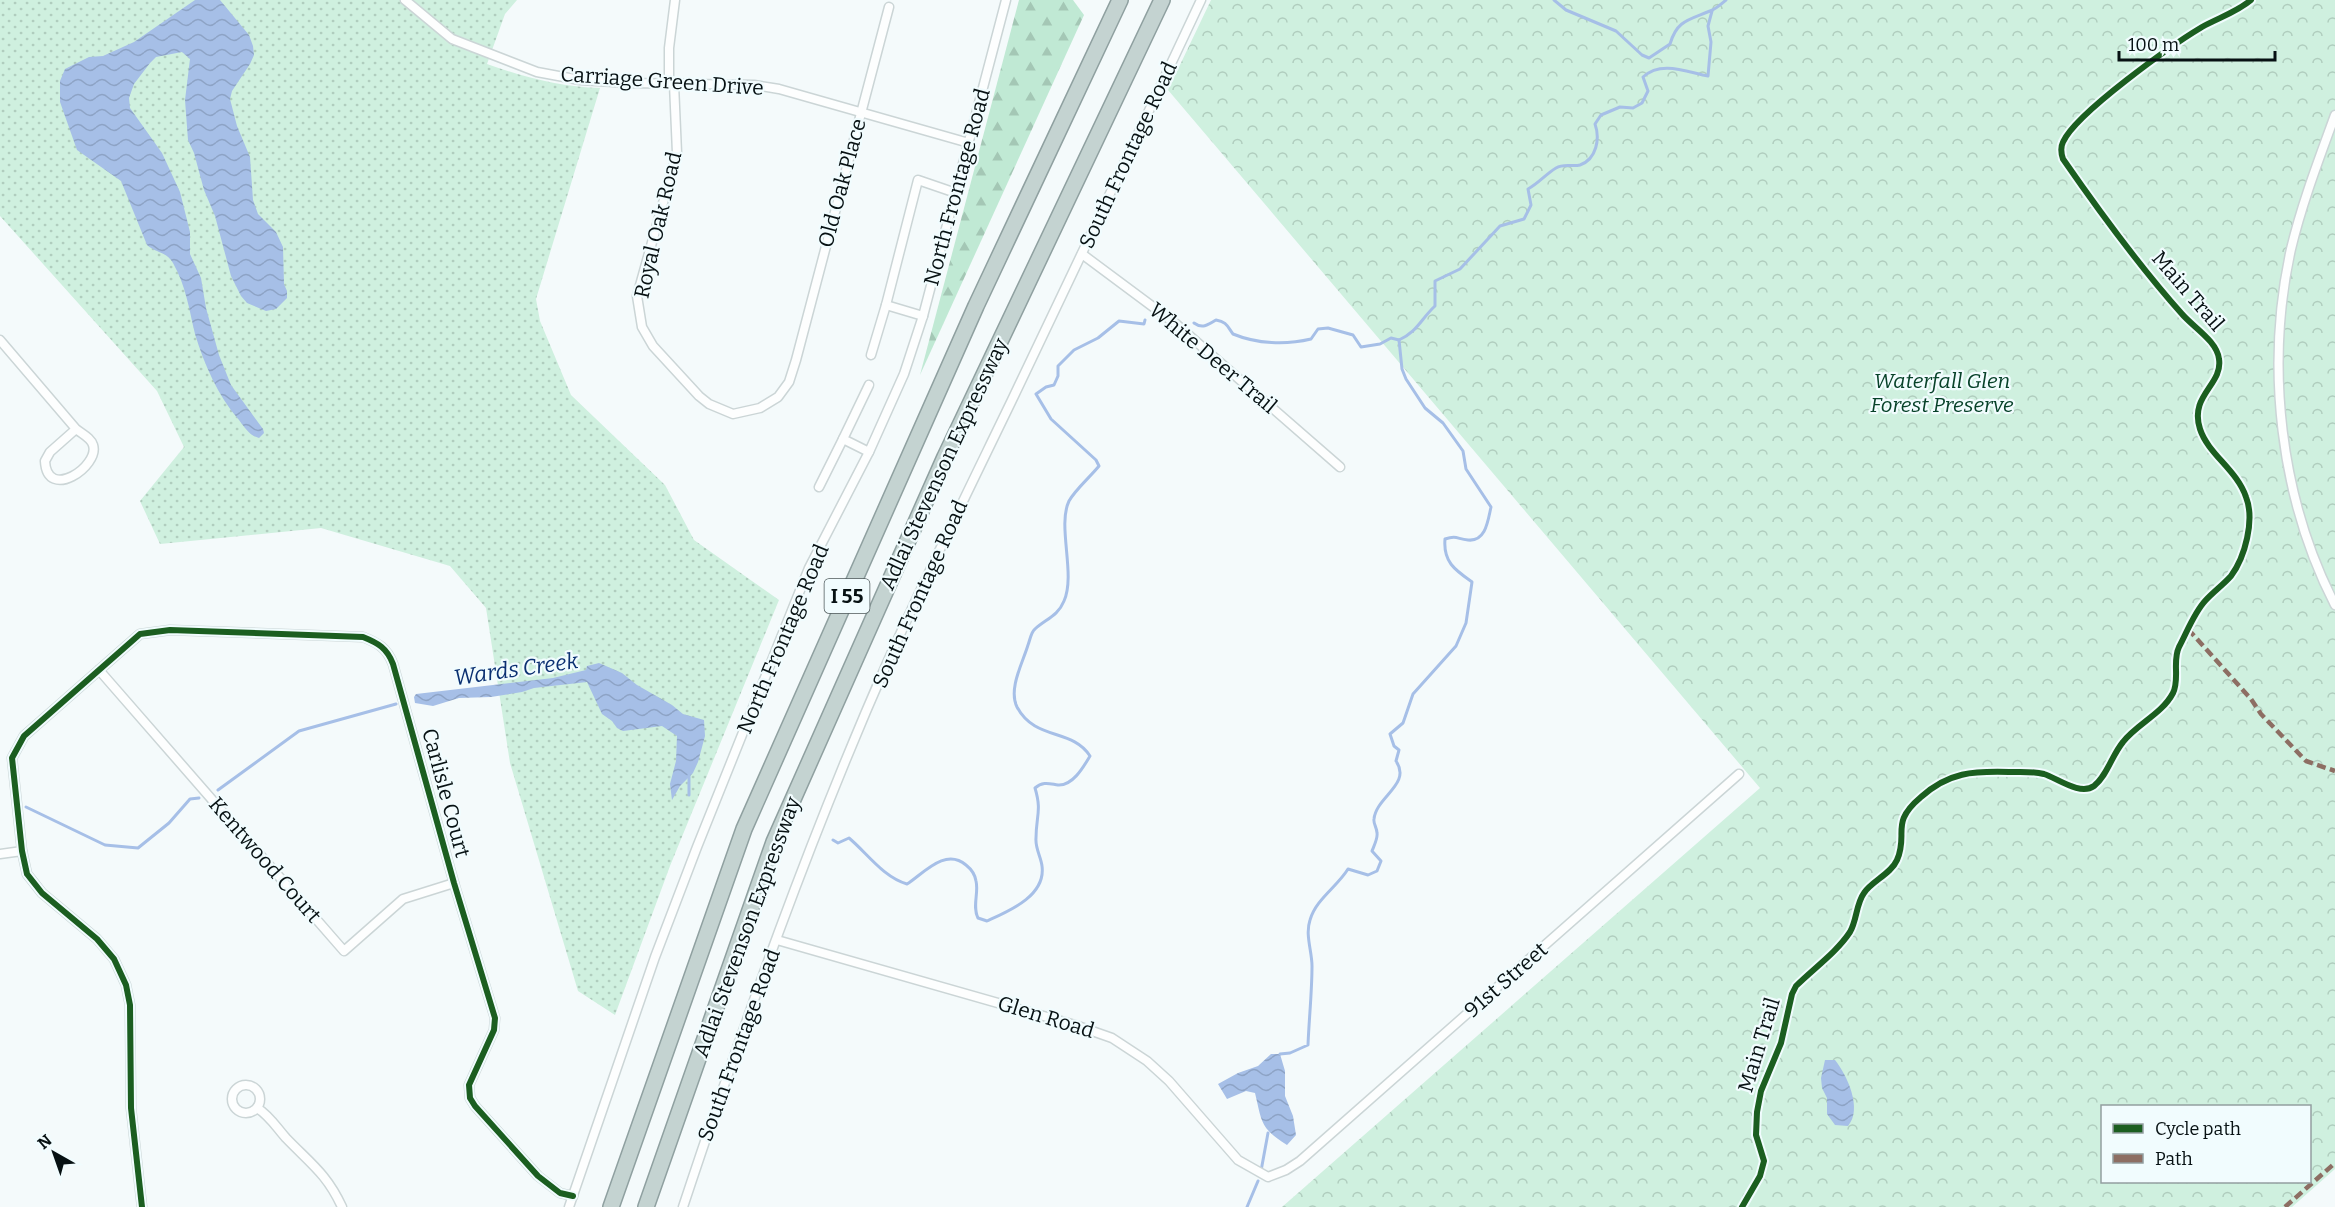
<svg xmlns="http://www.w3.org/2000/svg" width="2335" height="1207" font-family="Bitter,serif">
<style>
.grass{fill:url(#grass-dots)}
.forest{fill:url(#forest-firs)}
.park{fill:url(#park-crowns);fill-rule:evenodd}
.water{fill:url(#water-waves)}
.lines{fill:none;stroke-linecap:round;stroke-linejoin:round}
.stream{stroke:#a6bfe7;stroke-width:3}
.street-casing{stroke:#cbd5d6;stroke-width:11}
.highway-casing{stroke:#8fa0a0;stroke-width:18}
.street{stroke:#fdfefe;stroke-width:8}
.highway{stroke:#c4d3d1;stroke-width:15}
.quiet{stroke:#8d6e63;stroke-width:4.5;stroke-dasharray:9 4.5;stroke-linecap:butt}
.cycleway-casing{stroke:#f1fcfe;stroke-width:10}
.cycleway{stroke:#1b5e20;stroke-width:6}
.labels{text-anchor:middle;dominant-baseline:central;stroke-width:4.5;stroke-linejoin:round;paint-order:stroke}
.shield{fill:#f1fcfe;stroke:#4d585a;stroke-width:1.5}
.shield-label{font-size:20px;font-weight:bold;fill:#071113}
.street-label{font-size:21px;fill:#071113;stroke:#f1fcfe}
.park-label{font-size:21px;font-style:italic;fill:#074229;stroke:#f1fcfe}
.water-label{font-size:22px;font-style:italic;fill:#0b3071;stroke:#f1fcfe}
</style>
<defs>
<pattern id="grass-dots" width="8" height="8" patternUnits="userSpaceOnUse" patternTransform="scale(1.5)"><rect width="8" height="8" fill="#cff0df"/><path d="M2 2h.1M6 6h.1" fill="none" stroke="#b0cdbe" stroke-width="1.8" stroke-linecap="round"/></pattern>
<pattern id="forest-firs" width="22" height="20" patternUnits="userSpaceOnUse" patternTransform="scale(1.5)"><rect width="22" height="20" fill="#c0e9d4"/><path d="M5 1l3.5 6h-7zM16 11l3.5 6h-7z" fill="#a4c7b5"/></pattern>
<pattern id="park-crowns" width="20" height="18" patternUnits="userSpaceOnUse" patternTransform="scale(1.5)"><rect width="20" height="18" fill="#cff0df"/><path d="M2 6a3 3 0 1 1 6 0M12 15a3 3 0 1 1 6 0" fill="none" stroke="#b0cdbe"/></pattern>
<pattern id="water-waves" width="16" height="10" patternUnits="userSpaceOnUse" patternTransform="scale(1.5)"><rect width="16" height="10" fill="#a6bfe7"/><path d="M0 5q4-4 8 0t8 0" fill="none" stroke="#8da3c5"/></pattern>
</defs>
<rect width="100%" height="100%" fill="#f4fafb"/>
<path class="grass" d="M0,0H517L505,14L487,64C524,77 560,87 600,88L536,299L540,321L571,395L665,485L694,540L779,600L670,866L615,1015L578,991L510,763L486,608L450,566L321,528L160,544L140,501L184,447L157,391L0,216Z"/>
<polygon class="forest" points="1019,0 1073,0 1084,15 920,375"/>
<path class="park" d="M1211,0H2335V1169L2292,1207H1282L1760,788L1168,90ZM2102,1106H2310V1182H2102Z"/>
<g class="water">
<path d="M195,0H220L249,35L253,46L254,55L250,64L232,91L230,99L237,126L250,157L253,200L258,214L276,232L283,247L284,284L287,291V298L276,309L266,311L247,303L241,296L231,276L215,216L204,190L194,153L188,140L185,100L190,59L182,52L156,57L150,63L134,84L129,98L130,108L162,153L180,192L190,232V254L201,278L206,308L219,355L231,385L263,429L264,433L259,438C250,436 245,428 239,420C218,396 204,364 195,334C189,309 186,286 173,263C167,252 156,253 147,245L121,181L77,150L60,102V81L65,69L89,57L103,56L134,42Z"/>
<polygon points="599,663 622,673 637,685 672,705 683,714 704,720 705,736 698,762 693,773 680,786 672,800 670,784 676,761 677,736 662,726 623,731 617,728 612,721 602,714 587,682 534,688 522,692 491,697 459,698 433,706 415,703 414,697 416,694 553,678 586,670 587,666"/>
<path d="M1271,1054H1280L1285,1071V1096L1293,1116L1296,1135L1287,1145C1260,1128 1262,1122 1255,1093L1246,1091L1227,1099L1218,1084L1238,1073L1258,1066Z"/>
<path d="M1825,1060H1835C1847,1075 1863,1109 1848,1126L1835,1125L1827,1114V1098L1822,1088L1821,1078Z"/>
</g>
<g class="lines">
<g class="stream">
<path d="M1554,0L1566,10L1616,31L1642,55L1649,58L1670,44C1677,20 1689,20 1710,11C1716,9 1721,4 1726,0"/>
<path d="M1194,323C1202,329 1208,325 1216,320C1227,322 1227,326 1233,334C1257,344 1286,345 1311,339L1318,329L1328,328L1353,335L1361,347L1380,344L1391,338L1399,340"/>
<path d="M1399,340C1417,332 1421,319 1435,306V281L1460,269L1500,226L1524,219L1531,205L1528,189C1539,183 1546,174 1556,168C1564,163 1572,167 1580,165C1597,159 1600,138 1595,124L1601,115L1620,107L1633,108L1642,103L1648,91L1643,77C1661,60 1687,72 1708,76L1711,42L1708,26L1712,11"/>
<polyline points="689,774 689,795"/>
<polyline points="218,790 299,731 396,704"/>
<polyline points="26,807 105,845 138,848 169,823 190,799 199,798"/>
<path d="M833,840L838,843L849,838C867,853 883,877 907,884C923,874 945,847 966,865C971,869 975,874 976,881C979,893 972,906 978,918L987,921C1009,911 1046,896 1042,866C1041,857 1035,848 1036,838C1036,816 1042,811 1035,788C1043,781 1050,784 1058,785C1073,786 1084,766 1090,756C1072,728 1035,741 1017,707C1008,689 1023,662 1028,645C1030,640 1031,632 1035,629C1046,619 1058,616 1064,601C1076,574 1057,526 1069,501C1075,490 1091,476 1099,466L1096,460L1051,419L1036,394L1046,387L1054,385L1058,376V366L1074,350L1098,338L1119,321L1144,324L1145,320"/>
<path d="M1280,1054L1290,1053L1308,1045C1309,1019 1312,992 1312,966C1312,951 1305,935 1310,920C1316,899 1337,887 1348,869L1368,875L1377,871L1381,861L1372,851C1374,846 1378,838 1377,833C1377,828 1373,823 1374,819C1376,797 1412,784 1396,761L1399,750L1394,746L1390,734L1403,723L1413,694L1456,646L1466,623L1472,582C1455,570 1443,562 1445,539C1457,535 1457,539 1468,540C1486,542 1488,520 1491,507L1466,469L1463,451L1443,423L1425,408L1406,379L1402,369L1399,340"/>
<polyline points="1261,1171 1268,1133"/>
<polyline points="1247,1207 1258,1181"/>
</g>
<defs>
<g id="street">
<polyline points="405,0 452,39 537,72 580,80 630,83 754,85 779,89 969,143"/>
<polyline points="669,84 669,48 675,0"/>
<polyline points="674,84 677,153 637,296 642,327 653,346 699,396 709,404 733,414 760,408 778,397 789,382 796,360 889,7"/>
<path d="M2335,115C2319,159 2302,203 2291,249C2265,366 2280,498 2335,605"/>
<polyline points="1082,254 1176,324 1340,467"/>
<polyline points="923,316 886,305 918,180 956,193"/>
<path d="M0,340L76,429C82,434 91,438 93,445C100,466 47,502 45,461L50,452L76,429"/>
<polyline points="871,355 886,305"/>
<polyline points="869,452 843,439 869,385"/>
<polyline points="819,487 843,439"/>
<polyline points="99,670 344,951 403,899 454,883"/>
<polyline points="0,854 22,851"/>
<polyline points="777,940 1075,1025 1112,1038 1147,1061 1169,1081 1238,1160 1268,1177 1286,1170 1300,1161 1739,774"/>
<circle cx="246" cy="1099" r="14"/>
<path d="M257,1108C269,1115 277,1128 286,1138C310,1163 327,1174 342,1207"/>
<path d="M142,1207L131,1108L130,1005L126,985L114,959L97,939L42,893L27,874L22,851L12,758L24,736L140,634L170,630L363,637C378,643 387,648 393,664L454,883L495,1018L494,1030L469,1085L470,1098L475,1106L538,1176L560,1193L573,1196"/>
<polyline points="569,1207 655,957 697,847 809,568 869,452 904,374 923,316 1006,0"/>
<path d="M683,1207C744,1023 809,840 887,663C927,574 970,487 1012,400C1076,267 1138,134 1201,0"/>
</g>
<g id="highway">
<polyline points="611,1207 744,829 976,306 1120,0"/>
<polyline points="646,1207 774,842 945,457 1162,0"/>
</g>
</defs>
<use href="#street" class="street-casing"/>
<use href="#highway" class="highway-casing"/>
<use href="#street" class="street"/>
<use href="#highway" class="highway"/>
<g class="quiet">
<polyline points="2188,629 2251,699 2261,714 2306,761 2335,771"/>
<polyline points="2285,1207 2335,1163"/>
</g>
<defs>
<g id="cycleway">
<path d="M142,1207L131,1108L130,1005L126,985L114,959L97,939L42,893L27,874L22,851L12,758L24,736L140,634L170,630L363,637C378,643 387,648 393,664L454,883L495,1018L494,1030L469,1085L470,1098L475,1106L538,1176L560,1193L573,1196"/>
<path d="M1742,1207L1760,1176L1764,1161L1756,1135L1757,1112L1761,1091L1781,1043L1792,994L1796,986C1814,968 1836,953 1850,932C1857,920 1856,904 1864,893C1872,881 1891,874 1897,860C1909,833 1889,824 1921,797C1949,772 1973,771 2009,772C2020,772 2033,771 2044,774C2057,778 2080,796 2094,786C2107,776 2112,755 2123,742C2137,724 2162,714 2173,693C2180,679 2172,661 2179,647C2187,632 2194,613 2205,601C2213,592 2223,585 2231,576C2245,557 2255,520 2246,497C2237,470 2208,454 2200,429C2189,395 2223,385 2219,359C2217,341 2193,327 2182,314C2140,267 2099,211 2063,159C2061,153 2060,148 2063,142C2076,113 2172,45 2202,27C2218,18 2237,12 2251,0"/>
</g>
</defs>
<use href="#cycleway" class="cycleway-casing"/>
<use href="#cycleway" class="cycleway"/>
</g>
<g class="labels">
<rect class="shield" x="824.5" y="579" width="45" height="34" rx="4.5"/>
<g class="shield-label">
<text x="847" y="596">I 55</text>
</g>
<g class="street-label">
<text transform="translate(662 81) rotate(4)">Carriage Green Drive</text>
<text transform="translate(1128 155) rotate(-65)">South Frontage Road</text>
<text transform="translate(842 183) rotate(-75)">Old Oak Place</text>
<text transform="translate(957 187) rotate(-75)">North Frontage Road</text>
<text transform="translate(658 225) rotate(-77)">Royal Oak Road</text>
<text transform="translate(2188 291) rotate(49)">Main Trail</text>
<text transform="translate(1213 358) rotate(40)">White Deer Trail</text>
<text transform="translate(944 464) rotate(-65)">Adlai Stevenson Expressway</text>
<text transform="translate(920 594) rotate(-66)">South Frontage Road</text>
<text transform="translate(783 639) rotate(-67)">North Frontage Road</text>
<text transform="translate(446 793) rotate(75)">Carlisle Court</text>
<text transform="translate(265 860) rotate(49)">Kentwood Court</text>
<text transform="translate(747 927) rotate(-70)">Adlai Stevenson Expressway</text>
<text transform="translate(1506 980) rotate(-41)">91st Street</text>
<text transform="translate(1046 1017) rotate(17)">Glen Road</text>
<text transform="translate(739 1045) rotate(-70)">South Frontage Road</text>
<text transform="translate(1759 1045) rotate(-73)">Main Trail</text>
</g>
<g class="park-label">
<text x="1942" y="381">Waterfall Glen<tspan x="1942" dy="24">Forest Preserve</tspan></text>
</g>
<g class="water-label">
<text transform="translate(516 669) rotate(-8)">Wards Creek</text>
</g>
</g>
<rect x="2101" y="1105" width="210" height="78" fill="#f1fcfe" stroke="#939ea0" stroke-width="1.5"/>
<rect x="2113" y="1124" width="30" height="9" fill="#1b5e20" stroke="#939ea0" stroke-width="1.5"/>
<text x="2155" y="1135" font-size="18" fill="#071113">Cycle path</text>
<rect x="2113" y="1154" width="30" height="9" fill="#8d6e63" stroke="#939ea0" stroke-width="1.5"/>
<text x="2155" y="1165" font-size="18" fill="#071113">Path</text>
<g transform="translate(54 1153) rotate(320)" stroke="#f1fcfe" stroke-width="4.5" paint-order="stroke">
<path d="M0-4.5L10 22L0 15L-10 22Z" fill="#071113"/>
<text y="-9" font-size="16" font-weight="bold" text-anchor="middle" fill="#071113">N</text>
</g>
<path d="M2119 51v9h156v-9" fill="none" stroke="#071113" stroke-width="3"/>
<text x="2128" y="51" font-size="18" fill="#071113" stroke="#f1fcfe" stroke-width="4.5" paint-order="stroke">100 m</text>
</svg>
